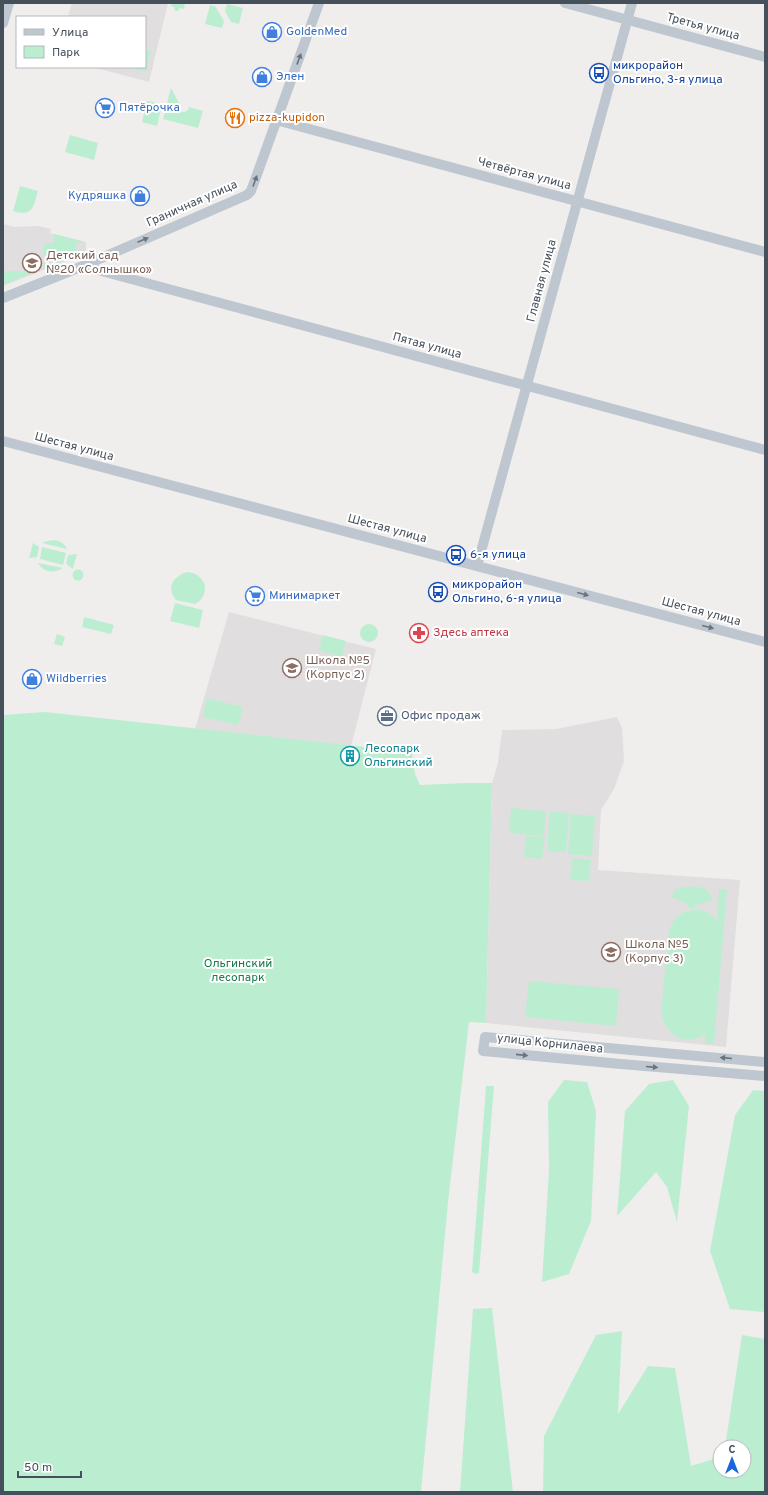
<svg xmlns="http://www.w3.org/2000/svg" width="768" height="1495" font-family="Overpass,sans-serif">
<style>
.education{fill:#e1dedf}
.green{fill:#bbeed1}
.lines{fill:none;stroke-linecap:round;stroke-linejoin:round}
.minor{stroke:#bec7d0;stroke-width:10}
.oneway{fill:#6a747e}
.labels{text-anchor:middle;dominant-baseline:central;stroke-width:4;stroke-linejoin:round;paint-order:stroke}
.street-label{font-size:12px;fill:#46505b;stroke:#fff}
.shop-label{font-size:12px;fill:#366cbe;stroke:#fff;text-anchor:start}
.transit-label{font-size:12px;fill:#164399;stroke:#fff;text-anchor:start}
.food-label{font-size:12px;fill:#c56008;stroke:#fff;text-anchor:start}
.education-label{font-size:12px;fill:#785e54;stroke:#fff;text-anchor:start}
.health-label{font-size:12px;fill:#be3a42;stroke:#fff;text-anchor:start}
.service-label{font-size:12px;fill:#4e5e75;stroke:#fff;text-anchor:start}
.culture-label{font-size:12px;fill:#0d838f;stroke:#fff;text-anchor:start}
.park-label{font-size:12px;fill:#177b4e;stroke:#fff}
</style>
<rect width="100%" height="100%" fill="#f0eded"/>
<g class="education">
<polygon points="72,3 168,3 149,82 92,67 145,67 145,17 68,17"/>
<polygon points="3,224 14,227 38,226 51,229 50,233 86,242 86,253 3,286"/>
<polygon points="229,612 376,649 351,746 195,729"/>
<polygon points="617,717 622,728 624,761 614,789 601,810 598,870 740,880 726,1047 486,1023 492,783 498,763 502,730 556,729"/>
</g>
<g class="green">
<polygon points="172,3 185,3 184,9 180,8 178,11 175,11 174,7 171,6"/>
<polygon points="227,4 243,8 239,24 231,22 225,11"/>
<polygon points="210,5 215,6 224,21 222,28 205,24"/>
<polygon points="145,49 151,50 146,72 125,67 145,67"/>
<polygon points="171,88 179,103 178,109 180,112 185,112 188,110 189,107 203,111 198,128 163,119"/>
<polygon points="147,101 162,104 157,126 142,122"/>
<polygon points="70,135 98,143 94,160 65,152"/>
<path d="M20,186L38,191C33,208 33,217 13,211Z"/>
<polygon points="54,234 85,242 76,243 76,250 85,251 85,252 44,268 44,263 54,263 53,256 44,255 44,243 54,243"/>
<polygon points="3,271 32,271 32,273 3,285"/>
<path d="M47,541C56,539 63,541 67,549L42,543Z"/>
<polygon points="33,543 39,547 37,557 29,558"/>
<polygon points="42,547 66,553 63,565 40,559"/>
<polygon points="77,554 73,568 73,569 66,564 68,555"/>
<path d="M38,563L63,568C53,574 43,572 38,563Z"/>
<circle cx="78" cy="575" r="5.5"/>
<path d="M187,572C206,573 212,595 195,604L176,600C165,587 174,576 187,572Z"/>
<polygon points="175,603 203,610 199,628 170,621"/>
<polygon points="84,617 114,625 111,634 82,627"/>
<circle cx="369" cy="633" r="9"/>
<polygon points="57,634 65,637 62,646 54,644"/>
<polygon points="323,635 346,641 342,657 319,650"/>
<polygon points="207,698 243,707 238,725 203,717"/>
<polygon points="45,712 412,752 415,774 420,785 466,783 492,783 486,1023 469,1022 448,1202 421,1492 3,1492 3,715"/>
<polygon points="511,808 546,811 544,836 509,833"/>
<polygon points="550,811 569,813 566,852 547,851"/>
<polygon points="571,814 595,816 592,856 568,854"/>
<polygon points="526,836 545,837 542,859 524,857"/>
<polygon points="572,858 591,860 589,881 570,880"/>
<path d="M683,887C697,886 707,885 713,900L695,905V908L688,907V904L671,897L675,890Z"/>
<path d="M719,889H727L714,1044H705V1035C683,1046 667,1037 661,1013L669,931C671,926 673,920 677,917C685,909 701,907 710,914C713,916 715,919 717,921Z"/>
<polygon points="529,981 619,989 616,1026 525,1017"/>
<polygon points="564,1080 587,1082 596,1111 591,1221 569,1274 542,1282 549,1169 548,1102"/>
<polygon points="673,1080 689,1106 677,1222 667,1187 656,1172 617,1216 625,1111 649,1084"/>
<polygon points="486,1086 494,1086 479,1273 476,1274 472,1272"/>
<polygon points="753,1090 765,1091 765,1312 730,1309 710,1251 735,1115"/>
<polygon points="492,1308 513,1492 460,1492 473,1309"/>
<polygon points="622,1331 618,1414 648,1366 675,1368 691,1466 720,1457 720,1471 744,1471 744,1447 725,1447 742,1335 765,1339 765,1492 543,1492 544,1436 596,1335"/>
</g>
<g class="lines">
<g class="minor">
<polyline points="565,3 765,57"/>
<polyline points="3,23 9,3"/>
<polyline points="276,120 765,252"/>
<polyline points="83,266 765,450"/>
<polyline points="3,298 83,266 247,195 251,191 319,3"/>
<polyline points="3,441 765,642"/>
<polyline points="477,566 632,3"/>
<polyline points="765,1062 485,1037 483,1051 621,1064 765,1076"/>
</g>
</g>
<defs><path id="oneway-solid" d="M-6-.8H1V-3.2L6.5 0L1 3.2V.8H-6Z"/></defs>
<g class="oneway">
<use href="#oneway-solid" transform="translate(299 59) rotate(-70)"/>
<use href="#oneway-solid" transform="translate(255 181) rotate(-70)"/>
<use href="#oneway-solid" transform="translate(143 240) rotate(-23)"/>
<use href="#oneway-solid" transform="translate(583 594) rotate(15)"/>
<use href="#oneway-solid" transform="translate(708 627) rotate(15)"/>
<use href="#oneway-solid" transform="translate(522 1055) rotate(6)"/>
<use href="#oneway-solid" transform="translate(726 1058) rotate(-175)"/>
<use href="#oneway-solid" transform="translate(652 1067) rotate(5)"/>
</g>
<defs>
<symbol id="shop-ring" viewBox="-11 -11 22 22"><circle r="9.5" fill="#fff" stroke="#3f7fe0" stroke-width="1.5"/><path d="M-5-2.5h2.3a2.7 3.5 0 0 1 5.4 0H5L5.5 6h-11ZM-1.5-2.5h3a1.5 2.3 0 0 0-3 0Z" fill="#3f7fe0"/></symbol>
<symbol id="bus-ring" viewBox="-11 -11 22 22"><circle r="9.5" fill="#fff" stroke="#1a4fb4" stroke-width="1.5"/><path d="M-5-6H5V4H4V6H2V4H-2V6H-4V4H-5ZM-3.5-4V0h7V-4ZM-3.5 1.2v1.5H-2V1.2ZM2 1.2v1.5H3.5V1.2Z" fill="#1a4fb4"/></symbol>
<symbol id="supermarket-ring" viewBox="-11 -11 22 22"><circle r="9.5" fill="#fff" stroke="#3f7fe0" stroke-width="1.5"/><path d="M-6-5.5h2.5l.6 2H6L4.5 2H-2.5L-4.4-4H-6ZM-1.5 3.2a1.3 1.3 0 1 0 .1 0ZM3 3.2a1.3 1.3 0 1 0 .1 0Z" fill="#3f7fe0"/></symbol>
<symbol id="restaurant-ring" viewBox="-11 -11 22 22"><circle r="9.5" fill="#fff" stroke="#e8710a" stroke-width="1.5"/><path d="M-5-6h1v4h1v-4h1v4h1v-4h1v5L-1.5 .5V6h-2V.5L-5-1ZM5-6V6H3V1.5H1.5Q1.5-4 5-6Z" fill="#e8710a"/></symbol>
<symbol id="school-ring" viewBox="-11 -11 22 22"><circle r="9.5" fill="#fff" stroke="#8d6e63" stroke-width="1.5"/><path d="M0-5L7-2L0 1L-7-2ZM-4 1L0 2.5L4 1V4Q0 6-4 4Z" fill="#8d6e63"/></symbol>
<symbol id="pharmacy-ring" viewBox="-11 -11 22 22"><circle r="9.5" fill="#fff" stroke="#e0444e" stroke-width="1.5"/><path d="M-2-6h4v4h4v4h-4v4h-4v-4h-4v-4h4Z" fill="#e0444e"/></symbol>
<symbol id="office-ring" viewBox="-11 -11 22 22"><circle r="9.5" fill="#fff" stroke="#5c6f8a" stroke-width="1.5"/><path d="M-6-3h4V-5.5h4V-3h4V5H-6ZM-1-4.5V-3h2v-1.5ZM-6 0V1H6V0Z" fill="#5c6f8a"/></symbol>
<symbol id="building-ring" viewBox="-11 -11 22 22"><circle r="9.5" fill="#fff" stroke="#0f9aa8" stroke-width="1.5"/><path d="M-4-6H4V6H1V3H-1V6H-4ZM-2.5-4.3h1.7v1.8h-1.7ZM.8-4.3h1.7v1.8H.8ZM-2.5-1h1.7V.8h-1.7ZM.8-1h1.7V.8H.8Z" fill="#0f9aa8"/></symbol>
</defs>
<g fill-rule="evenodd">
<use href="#shop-ring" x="261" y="21" width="22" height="22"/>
<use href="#bus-ring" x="588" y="62" width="22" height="22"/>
<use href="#shop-ring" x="251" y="66" width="22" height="22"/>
<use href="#supermarket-ring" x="94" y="97" width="22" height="22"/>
<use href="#restaurant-ring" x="224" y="107" width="22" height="22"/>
<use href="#shop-ring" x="129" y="185" width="22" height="22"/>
<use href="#school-ring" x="21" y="252" width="22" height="22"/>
<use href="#bus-ring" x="445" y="544" width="22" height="22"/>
<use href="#bus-ring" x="427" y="581" width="22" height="22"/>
<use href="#supermarket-ring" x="244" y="585" width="22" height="22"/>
<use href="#pharmacy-ring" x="408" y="622" width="22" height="22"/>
<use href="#school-ring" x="281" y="657" width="22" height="22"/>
<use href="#shop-ring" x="21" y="668" width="22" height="22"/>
<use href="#office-ring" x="376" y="705" width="22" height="22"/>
<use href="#building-ring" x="339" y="745" width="22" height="22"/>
<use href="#school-ring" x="600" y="941" width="22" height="22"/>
</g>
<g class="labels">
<g class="street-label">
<text transform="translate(703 27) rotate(15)">Третья улица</text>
<text transform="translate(524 174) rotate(15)">Четвёртая улица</text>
<text transform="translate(192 204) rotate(-24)">Граничная улица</text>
<text transform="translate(542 281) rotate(-75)">Главная улица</text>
<text transform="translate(427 346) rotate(15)">Пятая улица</text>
<text transform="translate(74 447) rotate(15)">Шестая улица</text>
<text transform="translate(387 529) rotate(15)">Шестая улица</text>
<text transform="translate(701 612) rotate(15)">Шестая улица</text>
<text transform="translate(550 1044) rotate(6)">улица Корнилаева</text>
</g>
<g class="shop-label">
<text x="286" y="32">GoldenMed</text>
<text x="276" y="77">Элен</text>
<text x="119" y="108">Пятёрочка</text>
<text x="126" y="196" text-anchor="end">Кудряшка</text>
<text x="269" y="596">Минимаркет</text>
<text x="46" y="679">Wildberries</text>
</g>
<g class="transit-label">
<text x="613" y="66">микрорайон<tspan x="613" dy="14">Ольгино, 3-я улица</tspan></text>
<text x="470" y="555">6-я улица</text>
<text x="452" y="585">микрорайон<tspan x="452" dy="14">Ольгино, 6-я улица</tspan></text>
</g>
<g class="food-label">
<text x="249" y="118">pizza-kupidon</text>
</g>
<g class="education-label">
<text x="46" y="256">Детский сад<tspan x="46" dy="14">№20 «Солнышко»</tspan></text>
<text x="306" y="661">Школа №5<tspan x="306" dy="14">(Корпус 2)</tspan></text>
<text x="625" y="945">Школа №5<tspan x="625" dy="14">(Корпус 3)</tspan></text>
</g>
<g class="health-label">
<text x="433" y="633">Здесь аптека</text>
</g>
<g class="service-label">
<text x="401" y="716">Офис продаж</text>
</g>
<g class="culture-label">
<text x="364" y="749">Лесопарк<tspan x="364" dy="14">Ольгинский</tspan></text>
</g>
<g class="park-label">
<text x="238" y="964">Ольгинский<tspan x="238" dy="14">лесопарк</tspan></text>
</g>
</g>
<rect width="768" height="1495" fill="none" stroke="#46505b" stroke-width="8"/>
<rect x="16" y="16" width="130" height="52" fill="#ffffff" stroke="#b5b9bd"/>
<rect x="24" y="29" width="20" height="6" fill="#bec7d0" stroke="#b5b9bd"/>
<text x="52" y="36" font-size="12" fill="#46505b">Улица</text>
<rect x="24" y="46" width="20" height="12" fill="#bbeed1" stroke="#b5b9bd"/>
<text x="52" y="56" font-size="12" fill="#46505b">Парк</text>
<g transform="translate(732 1459)"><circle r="19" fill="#ffffff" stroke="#b5b9bd"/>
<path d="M0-3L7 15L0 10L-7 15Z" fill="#1966de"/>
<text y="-6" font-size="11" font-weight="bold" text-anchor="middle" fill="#46505b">С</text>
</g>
<path d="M18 1471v6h63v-6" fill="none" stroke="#46505b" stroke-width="2"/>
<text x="24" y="1471" font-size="12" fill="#46505b" stroke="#ffffff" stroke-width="3" paint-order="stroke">50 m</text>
</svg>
